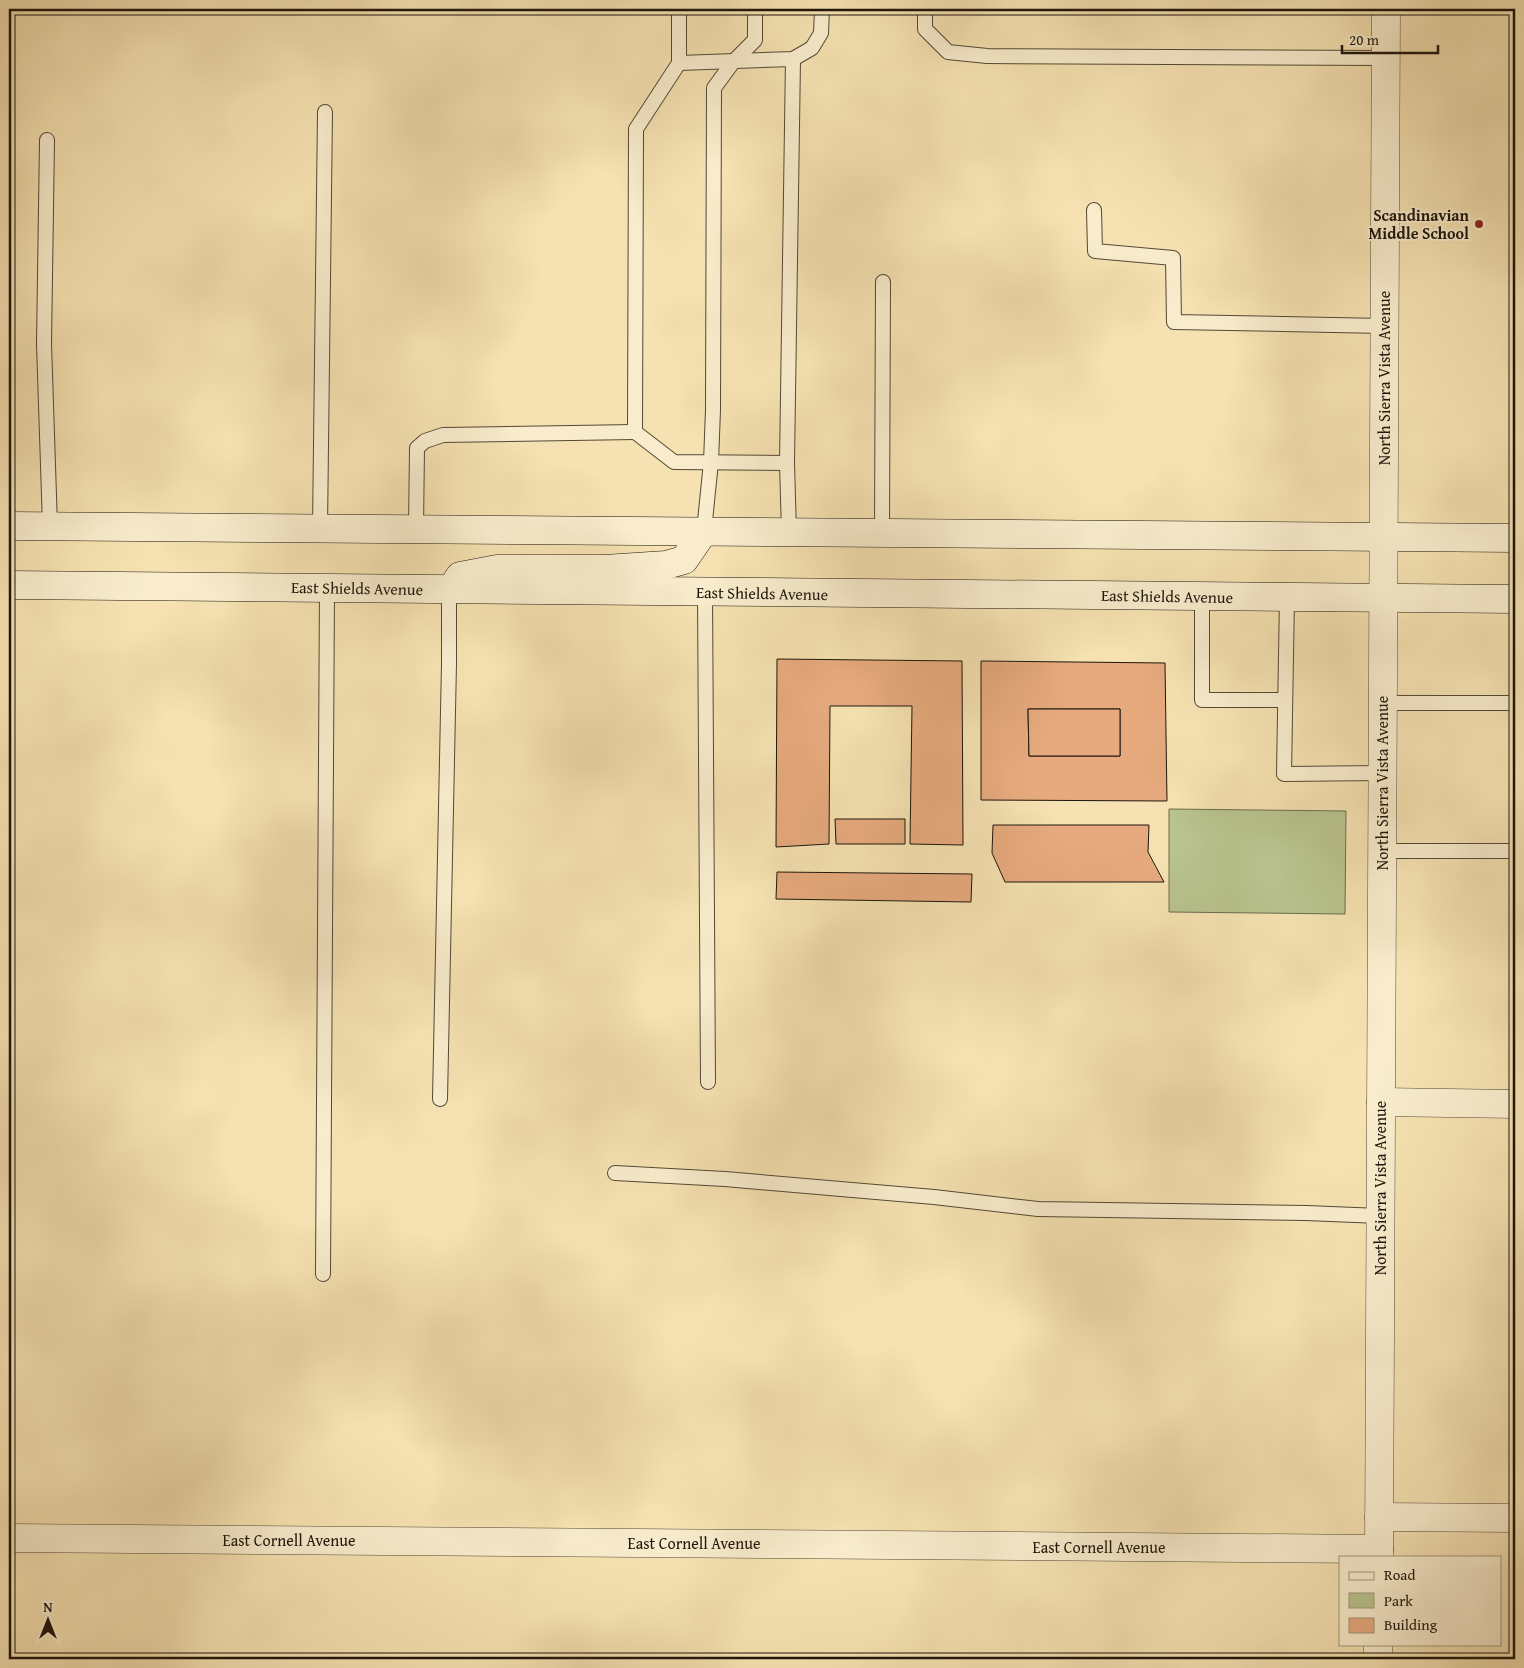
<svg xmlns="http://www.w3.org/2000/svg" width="1524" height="1668" font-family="'Gentium Book Plus',serif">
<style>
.green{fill:#b8c38e;stroke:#6a6c4d}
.building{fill:#e6aa7e;stroke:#1d160c;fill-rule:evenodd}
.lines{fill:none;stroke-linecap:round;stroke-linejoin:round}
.lane-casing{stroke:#534935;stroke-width:16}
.street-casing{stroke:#534935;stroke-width:29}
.secondary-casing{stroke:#1d160c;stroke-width:29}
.lane{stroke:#f8eccc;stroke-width:14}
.street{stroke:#f8eccc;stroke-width:28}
.secondary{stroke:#f8eccc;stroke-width:28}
.poi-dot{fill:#8f2418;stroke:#f8eccc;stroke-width:2}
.labels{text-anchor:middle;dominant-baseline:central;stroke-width:4;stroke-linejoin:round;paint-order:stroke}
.poi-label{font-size:16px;font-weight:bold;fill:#1d160c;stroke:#f8eccc;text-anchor:end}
.street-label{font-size:16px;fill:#1d160c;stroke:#f8eccc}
</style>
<rect width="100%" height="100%" fill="#f5e1b1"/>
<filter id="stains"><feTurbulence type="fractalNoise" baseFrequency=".004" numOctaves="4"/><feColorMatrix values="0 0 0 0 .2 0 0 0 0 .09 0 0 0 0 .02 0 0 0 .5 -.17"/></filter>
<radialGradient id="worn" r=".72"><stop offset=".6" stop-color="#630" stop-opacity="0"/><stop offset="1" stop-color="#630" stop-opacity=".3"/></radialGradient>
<polygon class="green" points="1169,809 1346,811 1345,914 1169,912"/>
<g class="building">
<polygon points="777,659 962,661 963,845 910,844 912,706 830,706 829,844 776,847"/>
<path d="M981,661L1165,663L1167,801L981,800ZM1028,709H1120V756H1029Z"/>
<polygon points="1028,709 1120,709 1120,756 1029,756"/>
<polygon points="835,819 905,819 905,844 836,844"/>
<polygon points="993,825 1149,825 1148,852 1164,882 1005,882 992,853"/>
<polygon points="777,872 972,874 971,902 776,899"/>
</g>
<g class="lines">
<defs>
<g id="lane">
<polyline points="679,9 679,63 636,129 635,432 674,462 787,463"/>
<polyline points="925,9 925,29 948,52 987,56 1385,58"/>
<polyline points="679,63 793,59 812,48 821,33 822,9"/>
<polyline points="47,140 44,344 50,526"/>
<polyline points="1094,210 1095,251 1173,258 1174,322 1384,326"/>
<polyline points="320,528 325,112"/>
<polyline points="416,529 417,448 425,441 443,435 635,432"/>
<polyline points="704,531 711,462 713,410 714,88 733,62 755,40 755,9"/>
<polyline points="789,532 787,463 793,59"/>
<polyline points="882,532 883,282"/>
<polyline points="705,592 708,1082"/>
<polyline points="1202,597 1202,700 1284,700"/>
<polyline points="1287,597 1284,774 1382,773"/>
<polyline points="1382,703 1515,703"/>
<polyline points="1382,851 1515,851"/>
<polyline points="440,1099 449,663 449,589"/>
<polyline points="615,1173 725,1179 934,1197 1038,1209 1306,1213 1380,1216"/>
<polyline points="323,1274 327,588"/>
</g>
<g id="street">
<polyline points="1381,1102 1515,1104"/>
<polyline points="1379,1517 1515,1518"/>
<polyline points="9,1538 1379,1549"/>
<polyline points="1379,1557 1386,9"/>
<polyline points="1378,1659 1378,1644"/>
</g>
<g id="secondary">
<polyline points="9,526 1515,538"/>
<polyline points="457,580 460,576 497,569 605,569 666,565 684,560 704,531"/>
<polyline points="9,585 1515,599"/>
</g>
</defs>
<use href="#lane" class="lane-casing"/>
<use href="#street" class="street-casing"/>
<use href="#secondary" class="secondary-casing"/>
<use href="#lane" class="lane"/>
<use href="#street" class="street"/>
<use href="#secondary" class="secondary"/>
</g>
<circle class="poi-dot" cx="1479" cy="224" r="5"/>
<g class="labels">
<g class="poi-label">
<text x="1469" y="215">Scandinavian<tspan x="1469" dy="18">Middle School</tspan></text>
</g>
<g class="street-label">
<text transform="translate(1384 378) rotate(-90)">North Sierra Vista Avenue</text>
<text transform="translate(357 588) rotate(1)">East Shields Avenue</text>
<text transform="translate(762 593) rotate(1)">East Shields Avenue</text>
<text transform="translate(1167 596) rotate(1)">East Shields Avenue</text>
<text transform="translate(1382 783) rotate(-90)">North Sierra Vista Avenue</text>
<text transform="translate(1380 1188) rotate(-90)">North Sierra Vista Avenue</text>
<text x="289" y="1540">East Cornell Avenue</text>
<text x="694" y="1543">East Cornell Avenue</text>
<text x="1099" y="1547">East Cornell Avenue</text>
</g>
</g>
<rect width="1524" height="1668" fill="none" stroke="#f5e1b1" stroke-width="30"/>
<rect x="10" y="10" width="1504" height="1648" fill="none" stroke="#1d160c" stroke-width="2.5"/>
<rect x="15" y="15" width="1494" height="1638" fill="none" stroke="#1d160c"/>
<rect x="1339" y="1556" width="162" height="90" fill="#f8eccc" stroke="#a0967f"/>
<rect x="1349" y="1572" width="25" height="8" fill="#f8eccc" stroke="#a0967f"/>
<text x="1384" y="1580" font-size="15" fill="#1d160c">Road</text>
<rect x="1349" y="1593" width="25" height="15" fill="#b8c38e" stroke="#a0967f"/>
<text x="1384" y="1606" font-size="15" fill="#1d160c">Park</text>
<rect x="1349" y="1618" width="25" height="15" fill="#e6aa7e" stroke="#a0967f"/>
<text x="1384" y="1630" font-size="15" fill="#1d160c">Building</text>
<g transform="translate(48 1620)" stroke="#f8eccc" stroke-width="4" paint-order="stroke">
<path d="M0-4L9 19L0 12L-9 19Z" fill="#1d160c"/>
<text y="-8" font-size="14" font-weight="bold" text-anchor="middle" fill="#1d160c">N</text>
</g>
<path d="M1342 45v8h96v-8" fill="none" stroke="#1d160c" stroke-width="2.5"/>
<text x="1349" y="45" font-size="15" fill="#1d160c" stroke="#f8eccc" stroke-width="4" paint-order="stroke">20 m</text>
<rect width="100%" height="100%" filter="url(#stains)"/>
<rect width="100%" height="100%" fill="url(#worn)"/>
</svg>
